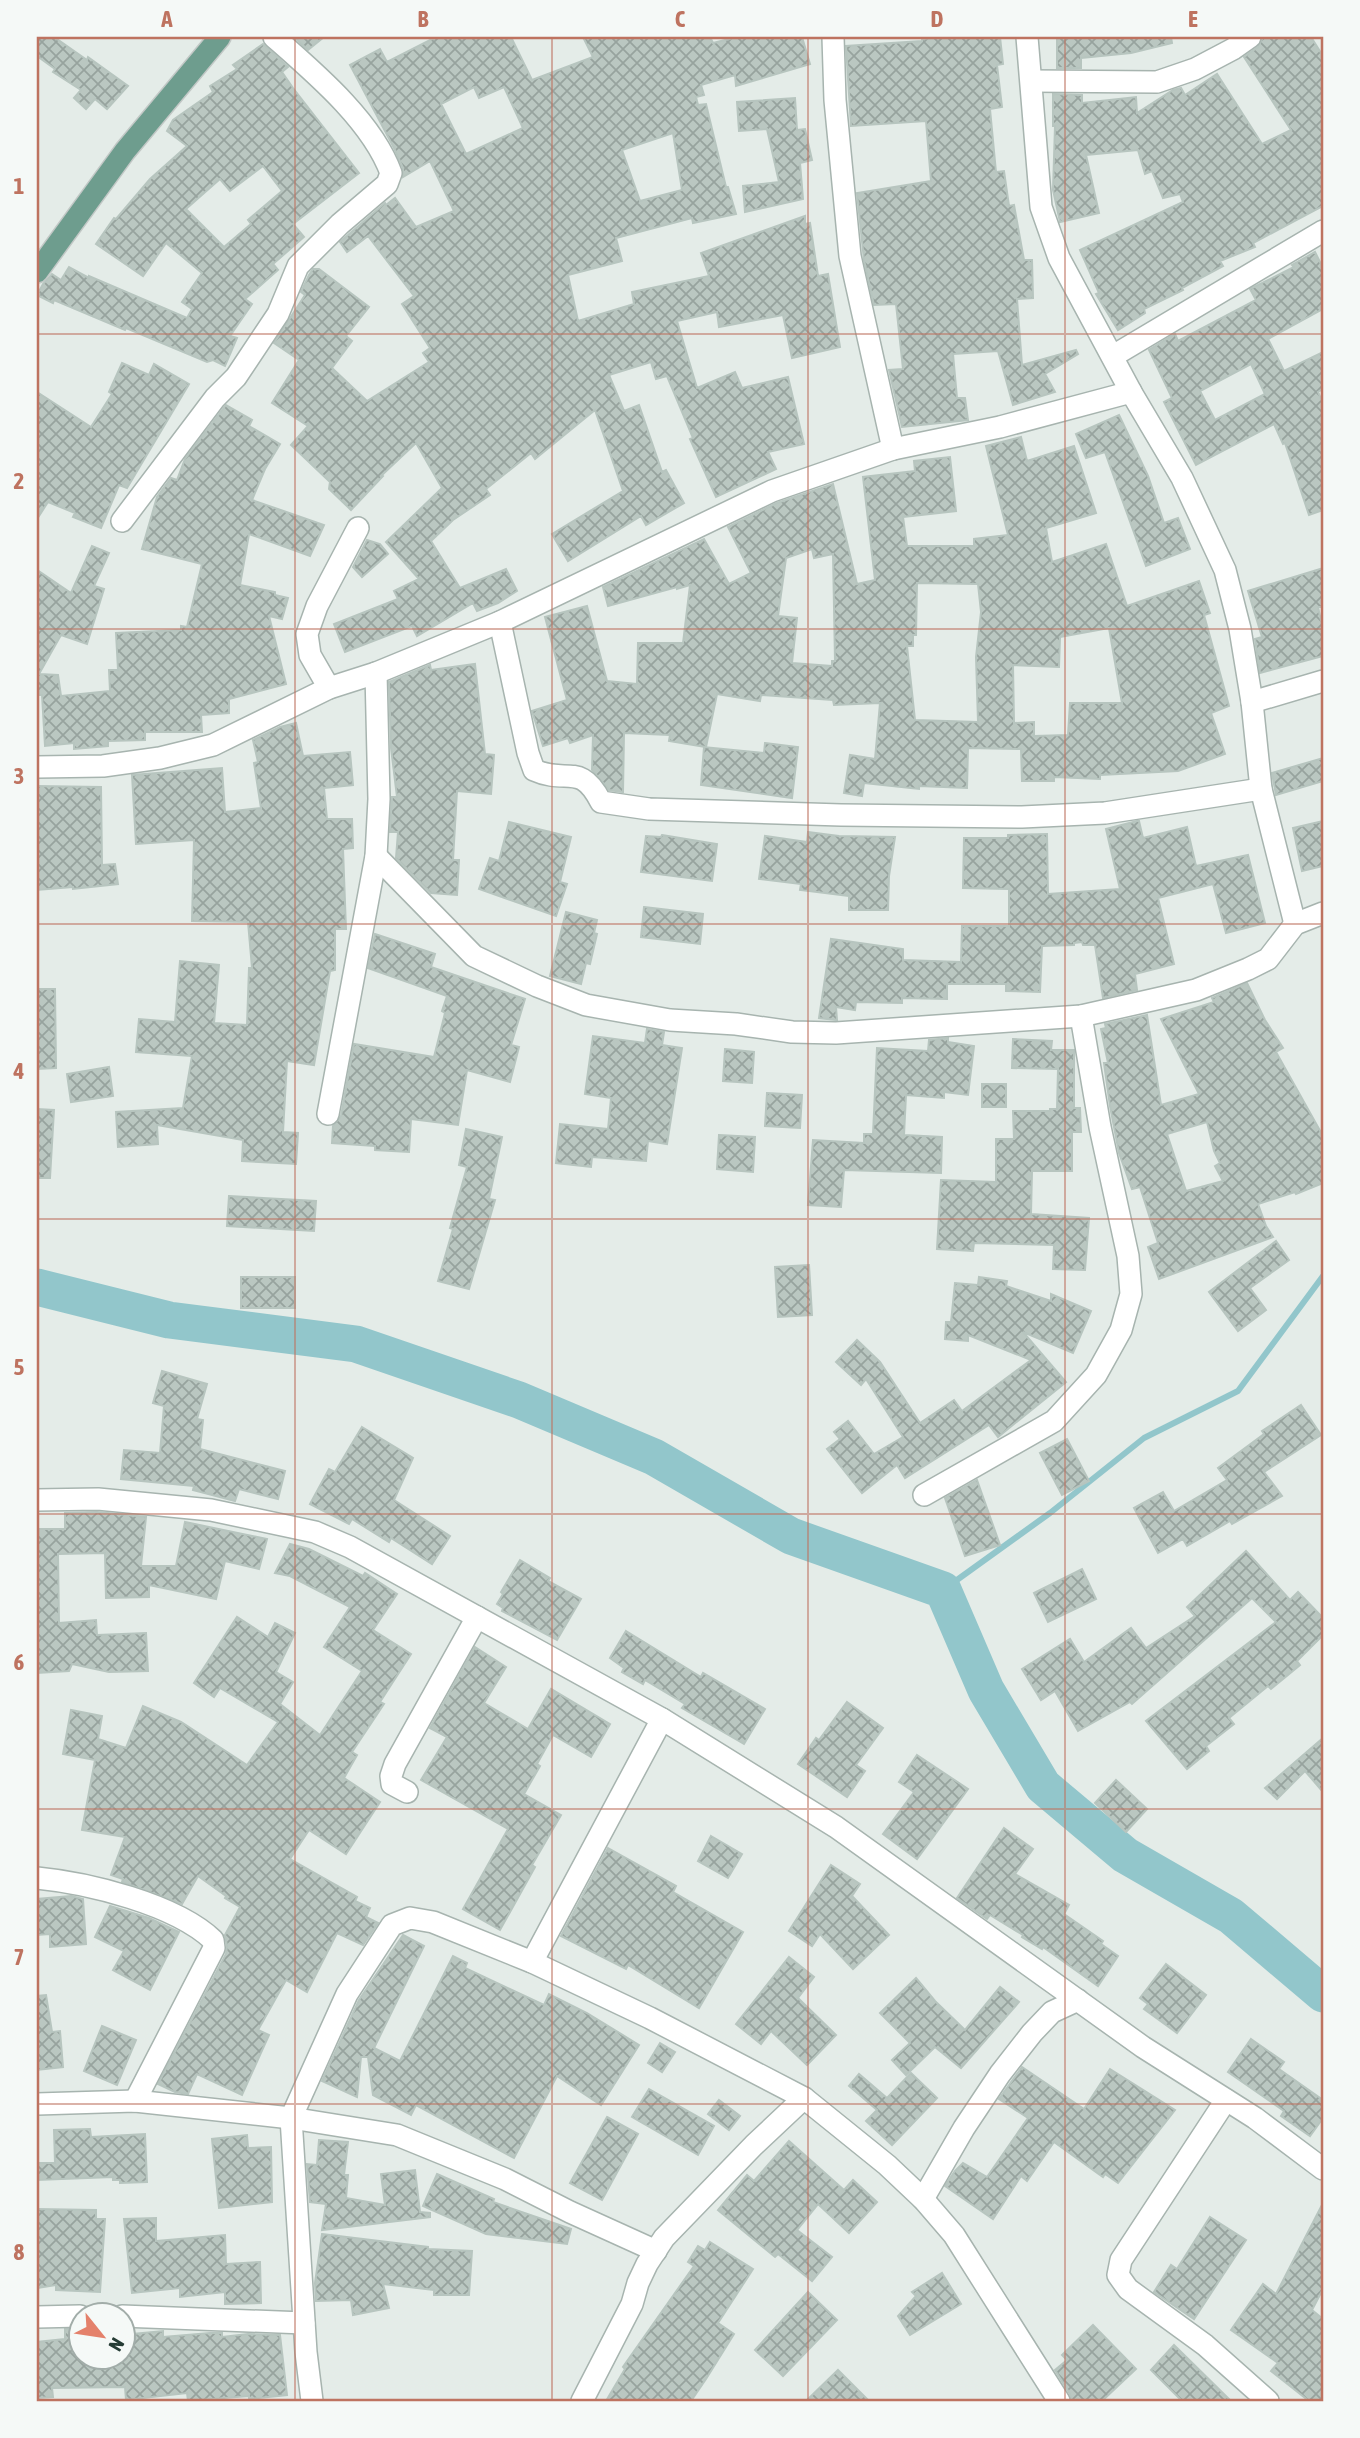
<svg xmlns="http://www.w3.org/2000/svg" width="1360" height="2438" font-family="'Asap Condensed',sans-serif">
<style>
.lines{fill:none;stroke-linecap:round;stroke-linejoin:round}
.stream{stroke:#92c6cb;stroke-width:6}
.river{stroke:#92c6cb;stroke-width:37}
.building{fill:url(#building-cross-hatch);stroke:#b7c5bf;stroke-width:2;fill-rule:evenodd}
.minor-casing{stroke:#a7b4af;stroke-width:24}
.major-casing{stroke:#c2c8c6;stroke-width:24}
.minor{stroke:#fff;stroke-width:21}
.major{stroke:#6e9d8e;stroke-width:21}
.grid{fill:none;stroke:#be7360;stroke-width:2;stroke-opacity:0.55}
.neatline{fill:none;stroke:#be7360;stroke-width:2.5}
.grid-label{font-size:23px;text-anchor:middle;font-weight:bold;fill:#be7360}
</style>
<defs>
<pattern id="building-cross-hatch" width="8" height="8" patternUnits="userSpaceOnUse" patternTransform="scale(1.75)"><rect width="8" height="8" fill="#bac7c1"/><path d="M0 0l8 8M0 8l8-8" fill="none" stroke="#97a39e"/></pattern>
</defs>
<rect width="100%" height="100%" fill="#e4ece8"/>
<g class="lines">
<polyline class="stream" points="943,1590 1050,1513 1144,1438 1238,1391 1323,1276"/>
<polyline class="river" points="37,1287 169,1320 356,1344 519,1400 654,1457 791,1536 943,1590 986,1690 1043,1786 1125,1855 1231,1916 1323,1994"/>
</g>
<g class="building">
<polygon points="37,37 54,37 87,60 88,57 128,86 107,109 95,99 86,109 74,98 81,90 53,72 55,69 37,56"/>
<polygon points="294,37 324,37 308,50"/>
<path d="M436,37H511L532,80L593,57L583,37H710L713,43L737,37H802L810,64L736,86L735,75L701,85L704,95L696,97L698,105L706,104L726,187H728L736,214L693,223L692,218L616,238L622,261L568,275L578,321L634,304L632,292L709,276L701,253L805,216V224L810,223L818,276L828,274L840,347L792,358L783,315L719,327L717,312L677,321L697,388L735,372L742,388L788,377L804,444L768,452L776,469L716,497L690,439L693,438L667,376L656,379L651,362L609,375L624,411L639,405L662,472L666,470L684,503L646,525L641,516L568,561L552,534L623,491L595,410L535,459L531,453L486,489L490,495L453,520L431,541L460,588L506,569L517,591L498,603L477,611L473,603L417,636L412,626L345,652L334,624L398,599L394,591L419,579L386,542L442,488L416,443L382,475L383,476L351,510L329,489L330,482L291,445L308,426L272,403L299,360L274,343L305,295L301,292L309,275L313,269H319L369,307L346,336L352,341L332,368L367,401L429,362L423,353L430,348L402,304L414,296L368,236L347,252L340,242L385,203L386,205L395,198L416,227L454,211L430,161L403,177V168L394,148L350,65L380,49L387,62ZM474,87L479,98L504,87L523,128L466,154L441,104ZM673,133L682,190L640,201L622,150Z"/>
<polygon points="943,37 1000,37 1003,64 997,65 1002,107 990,109 996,172 1004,171 1009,206 1014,205 1024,260 1032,260 1033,298 1017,299 1022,365 1076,350 1078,354 1045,374 1055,392 1013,405 998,351 953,354 957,398 965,398 968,420 902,427 889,370 903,369 896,304 874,305 864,260 857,193 931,181 926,121 851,126 846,46 922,41 922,39"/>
<polygon points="1057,37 1171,37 1172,43 1131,53 1081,58 1081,68 1057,68"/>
<polygon points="1263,37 1311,37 1323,56 1323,206 1253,243 1255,247 1220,261 1223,266 1182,288 1183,290 1144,309 1145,313 1118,330 1096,294 1099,293 1080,250 1183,202 1180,194 1163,198 1152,171 1145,174 1138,150 1086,155 1099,213 1060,222 1053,190 1055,126 1053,126 1053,94 1082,95 1082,103 1136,97 1137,113 1173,90 1181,88 1185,95 1217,74 1262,144 1291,130 1244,57 1258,47"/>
<path d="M263,44L288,67L282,72L293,88L359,173L293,224L304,237L273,264L278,270L245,299L252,304L230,336L237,338L225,366L213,360L207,362L126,328L125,330L54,300L53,303L37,295L43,284L52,274L61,280L69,267L89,278V276L187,318L192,309L182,302L202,273L166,243L143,276L96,244L114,218L116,219L150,179L187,146L167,131L173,120L213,92L210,86L237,69L233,65ZM263,166L282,191L248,220L251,224L224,247L186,209L220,179L230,191Z"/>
<polygon points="795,98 797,130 805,129 812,160 800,163 803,199 745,212 743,186 779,182 767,129 739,131 737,102"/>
<path d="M1315,252L1323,268V309L1268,339L1284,371L1323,352V389L1318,392L1323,403V510L1309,515L1285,443L1283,444L1274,424L1196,465L1164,402L1172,398L1149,350L1175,334L1178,341L1256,300L1250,289L1294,267L1292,265ZM1251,364L1265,394L1215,420L1200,391Z"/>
<polygon points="122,363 149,375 154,364 189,384 127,488 119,485 101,528 73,517 75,513 48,502 37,519 37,392 91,427 112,394 109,392"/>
<polygon points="226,405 252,420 249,426 280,444 265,469 252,500 324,525 310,556 249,534 240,585 275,592 275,595 288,598 282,619 269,616 286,684 229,699 229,713 201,715 202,732 145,732 145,740 108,741 108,746 74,749 74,743 45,746 42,695 37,695 37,570 71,593 92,546 109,553 94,586 104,589 87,644 61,635 39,674 58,675 61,696 110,691 109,670 118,670 116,633 181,630 181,626 187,627 202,564 142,549 157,497 171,478 177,480 185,459"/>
<polygon points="1119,415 1148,476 1164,523 1178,518 1190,549 1146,566 1105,452 1086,458 1076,434"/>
<path d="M1021,437L1027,461L1074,446L1096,513L1046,528L1052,562L1106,544L1127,606L1199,581L1210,613L1204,615L1229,706L1211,713L1225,754L1178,771L1100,775V779L1054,777V781H1022L1021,749L968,748L967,788L919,786V789L864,783L862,796L844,793L850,755L875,759L880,703L834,705L833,700L761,695L760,701L717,694L706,747L669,741L670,735L624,733L623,792L609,790L592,770L593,735L570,743L568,738L543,746L532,711L567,700L545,617L587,606L607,681L637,684L638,643H683L690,585L677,589V587L608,606L603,587L704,539L729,584L751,573L728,527L777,503L833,484L857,584L875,580L863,477L915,471L914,461L950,457L956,511L903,517L907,546H974V539L1008,535L986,446ZM812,549L814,558L833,554L835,661H832V666L792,663L797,618L778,616L786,558ZM917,583L978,584L981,612L976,657L978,722L915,720L907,646H913V635H916ZM1109,628L1122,703H1070L1068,735L1034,736V722L1014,723L1013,665L1059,667L1060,637Z"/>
<polygon points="367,540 380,544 388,554 362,577 353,567"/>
<polygon points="1323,568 1323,607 1318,607 1323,629 1323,656 1260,673 1255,639 1262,637 1248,591"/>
<polygon points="475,664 485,754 494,755 491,794 457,791 453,860 459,860 457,895 431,893 396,858 398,832 390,832 392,797 397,797 391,748 389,682 430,665 431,670"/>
<polygon points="296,723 303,756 350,752 353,785 324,788 327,819 352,819 353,848 343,849 346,929 335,929 335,970 330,971 314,1065 287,1061 283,1132 298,1133 296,1164 242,1161 243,1140 157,1125 158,1144 118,1147 116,1112 183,1108 192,1056 136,1052 139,1019 175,1022 180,961 219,965 214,1023 247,1025 249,968 252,968 248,922 192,921 194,840 136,844 132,775 222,768 225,812 261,808 254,763 258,762 253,740 280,727"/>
<polygon points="765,743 798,747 792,798 701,785 704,747 764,753"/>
<polygon points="1323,758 1323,781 1276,795 1272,773"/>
<polygon points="37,786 101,787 102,865 115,864 118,884 73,889 73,887 37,890"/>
<polygon points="1137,821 1139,821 1143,838 1187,827 1196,866 1248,855 1265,923 1226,933 1213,884 1158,898 1174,964 1135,974 1137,990 1103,998 1095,945 1083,945 1082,942 1074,943 1074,945 1042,946 1040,992 1006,991 1006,984 947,984 947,999 902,998 902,1003 856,1002 855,1010 836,1007 837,1020 819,1018 831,939 903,949 903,960 961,962 962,926 1009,926 1009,889 963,888 964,838 1008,838 1008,835 1047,834 1048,894 1120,889 1106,829"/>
<polygon points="1323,821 1323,866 1302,871 1293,828"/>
<polygon points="509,822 571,837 560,882 567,884 556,916 479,889 490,858 499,861"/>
<polygon points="808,832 839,836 895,837 889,876 888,910 849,910 849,896 800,890 801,884 759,879 765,836 807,842"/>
<polygon points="662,835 717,844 712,881 641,872 646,836 661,837"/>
<polygon points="644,907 703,914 700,944 641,937"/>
<polygon points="566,912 597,920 594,933 597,934 590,964 586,963 581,984 550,976"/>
<polygon points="375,934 435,954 431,967 525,999 511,1045 519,1047 510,1082 467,1070 458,1125 411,1119 409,1152 375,1150 375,1146 332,1143 333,1126 341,1116 354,1044 434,1057 445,1013 442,1011 447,996 368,968"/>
<path d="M1247,983L1265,1020L1283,1048L1276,1052L1323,1136V1183L1296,1194L1295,1192L1258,1204L1266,1226L1273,1237L1159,1279L1148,1247L1158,1243L1140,1187L1132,1189L1119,1153L1110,1106L1104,1063H1108L1101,1029L1106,1028L1105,1024L1147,1015L1161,1105L1199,1094L1161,1019L1214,1002L1212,998ZM1207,1122L1214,1151L1220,1163L1215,1166L1223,1181L1186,1191L1167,1134Z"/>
<polygon points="37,989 55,989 56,1068 37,1069"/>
<polygon points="647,1029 664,1032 662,1045 682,1048 667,1144 648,1141 646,1161 592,1157 591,1167 556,1163 560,1124 608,1129 611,1098 585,1094 593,1036 645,1043"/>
<polygon points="948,1038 948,1042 974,1046 968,1095 944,1092 944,1098 906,1095 904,1135 942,1137 941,1173 844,1170 841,1207 808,1205 813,1140 864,1143 864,1134 873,1134 877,1048 928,1051 929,1040"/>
<polygon points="1013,1039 1052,1041 1051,1050 1074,1050 1074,1108 1080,1108 1081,1132 1072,1132 1072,1171 1032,1171 1031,1214 1089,1218 1085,1270 1053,1269 1054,1245 974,1243 973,1251 937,1249 941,1180 996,1182 996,1139 1014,1139 1013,1111 1050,1111 1050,1109 1057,1109 1058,1069 1012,1068"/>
<polygon points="725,1049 754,1052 752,1083 723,1081"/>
<polygon points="109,1067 113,1096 71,1102 67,1074"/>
<rect x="982" y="1084" width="24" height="23"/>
<polygon points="767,1093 802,1095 800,1128 765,1126"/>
<polygon points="37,1109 54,1110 50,1178 37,1178"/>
<polygon points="466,1129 502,1137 489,1199 495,1200 469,1289 438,1281 453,1229 450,1228 467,1167 459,1165"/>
<polygon points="719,1135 755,1137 753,1172 717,1169"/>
<polygon points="229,1196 316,1201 314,1231 227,1226"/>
<polygon points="1276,1241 1289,1260 1250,1288 1266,1310 1238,1331 1209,1292"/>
<polygon points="809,1265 812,1315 778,1317 775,1267"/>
<rect x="241" y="1277" width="54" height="31"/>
<polygon points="979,1277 1007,1281 1006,1286 1051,1301 1051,1294 1091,1311 1073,1353 1023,1332 1066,1382 998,1437 989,1425 905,1478 897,1465 862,1493 827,1449 840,1439 834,1432 848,1421 874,1454 903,1437 866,1379 861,1385 836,1362 857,1340 880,1362 920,1423 954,1400 962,1411 1031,1360 968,1335 968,1341 945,1339 946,1322 951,1322 955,1283 978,1285"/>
<polygon points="162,1371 207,1384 197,1419 203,1420 200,1449 285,1471 278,1499 239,1489 235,1501 193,1490 194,1486 121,1479 124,1450 160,1453 164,1406 153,1403"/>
<polygon points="1301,1405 1321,1435 1264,1472 1282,1496 1232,1524 1230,1521 1187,1546 1183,1539 1158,1553 1134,1508 1163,1492 1174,1511 1227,1480 1218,1468 1264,1434 1262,1431"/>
<polygon points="362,1427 413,1458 394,1500 450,1536 432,1564 391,1538 389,1542 352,1519 349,1524 310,1504 329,1469 335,1472"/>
<polygon points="1067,1439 1089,1481 1062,1495 1040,1453"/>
<polygon points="977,1480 1000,1545 965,1556 945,1498"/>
<polygon points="97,1512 146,1517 141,1566 176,1566 185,1522 267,1539 259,1569 225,1561 216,1599 149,1585 149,1597 106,1598 105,1553 58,1554 59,1623 96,1620 97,1635 146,1633 148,1671 109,1672 72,1664 69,1671 37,1673 37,1529 65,1529 65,1513"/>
<polygon points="290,1544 309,1549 363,1576 365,1573 397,1594 373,1630 411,1654 380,1702 384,1704 352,1752 357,1755 344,1778 380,1802 346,1854 309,1830 290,1859 357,1897 355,1901 370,1908 366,1917 378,1923 363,1945 337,1933 307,1992 286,1980 258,2030 269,2035 242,2095 197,2074 188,2094 175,2092 158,2084 226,1954 227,1946 225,1935 240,1907 225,1898 226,1896 198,1876 182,1904 122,1882 123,1879 111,1875 125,1837 82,1830 95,1760 63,1754 71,1710 102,1716 98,1739 126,1748 143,1706 181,1722 247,1765 278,1722 220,1688 214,1697 194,1683 237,1617 268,1637 275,1623 295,1633 276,1672 293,1682 280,1704 320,1735 362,1671 324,1647 350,1607 290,1576 275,1573"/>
<polygon points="1246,1551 1290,1600 1298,1592 1323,1618 1323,1635 1297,1661 1300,1665 1271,1689 1268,1686 1229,1718 1234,1724 1206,1746 1209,1751 1187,1769 1146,1721 1276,1622 1252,1598 1132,1704 1130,1702 1078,1731 1055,1691 1041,1700 1022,1669 1070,1639 1084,1662 1131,1628 1146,1648 1195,1616 1187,1607"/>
<polygon points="520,1560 550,1578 548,1581 581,1599 557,1640 502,1611 503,1608 497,1604 503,1594 501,1592"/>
<polygon points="1082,1569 1096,1599 1048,1622 1034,1593"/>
<polygon points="626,1631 701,1677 703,1673 765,1709 744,1744 682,1708 685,1704 645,1680 643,1684 622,1672 624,1668 610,1658"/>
<polygon points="475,1647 506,1667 484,1703 528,1729 551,1689 610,1724 591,1757 553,1735 537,1764 540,1766 524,1794 561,1815 532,1865 535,1867 500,1930 463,1909 508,1829 421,1780 447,1737 430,1728"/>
<polygon points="847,1702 883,1728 856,1765 865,1771 847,1797 798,1764 816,1738 819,1740"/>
<polygon points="1323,1738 1323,1792 1305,1771 1277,1799 1265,1788"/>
<polygon points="917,1755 968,1789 917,1859 883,1834 914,1792 899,1782"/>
<polygon points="1116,1780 1147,1809 1126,1832 1095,1803"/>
<polygon points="1004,1828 1033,1849 1015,1874 1069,1905 1064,1914 1103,1941 1101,1944 1118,1956 1098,1986 1043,1947 1042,1949 1022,1937 1023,1935 990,1915 987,1919 957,1898"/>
<polygon points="711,1836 742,1854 728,1878 698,1861"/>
<polygon points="608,1848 676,1886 673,1892 743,1932 699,2008 628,1965 626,1969 561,1936"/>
<polygon points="831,1865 860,1884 852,1896 889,1935 853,1969 820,1934 812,1946 789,1931"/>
<polygon points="71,1896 83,1899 86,1944 50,1947 50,1934 37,1935 37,1899"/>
<polygon points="110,1906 149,1918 179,1932 150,1990 113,1970 124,1951 95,1937"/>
<polygon points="403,1935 424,1946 374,2048 400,2061 453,1956 467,1963 465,1968 544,2005 549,1994 587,2013 639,2045 601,2105 557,2076 514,2158 416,2105 411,2115 373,2095 368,2057 361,2057 357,2097 322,2081 359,2000"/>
<polygon points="789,1957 814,1977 798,1998 836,2035 807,2065 771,2031 761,2044 736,2024"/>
<polygon points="1166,1964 1206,1995 1177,2033 1144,2009 1148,2004 1140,1998"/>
<polygon points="916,1978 935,2001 965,2030 1000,1987 1019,2002 961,2068 935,2047 906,2075 892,2060 910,2043 880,2013"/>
<polygon points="46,1995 52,2032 60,2031 63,2067 37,2070 37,1996"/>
<polygon points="102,2026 136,2040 117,2085 84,2071"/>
<polygon points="1251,2039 1284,2062 1279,2069 1323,2100 1323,2118 1310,2136 1281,2116 1284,2111 1228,2072"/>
<polygon points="660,2043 675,2052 662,2072 648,2063"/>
<polygon points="1022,2067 1084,2109 1110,2069 1175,2110 1118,2183 1105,2174 1103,2177 1054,2142 1027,2181 1021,2176 993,2219 945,2186 955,2171 963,2163 987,2177 1028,2118 999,2099"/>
<polygon points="911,2073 937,2098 892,2145 866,2121 877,2110 849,2086 859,2074 887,2098"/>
<polygon points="649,2089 714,2126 698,2155 632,2117"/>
<polygon points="719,2100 740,2116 729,2130 708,2114"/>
<polygon points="607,2117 638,2134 602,2200 570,2183"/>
<polygon points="90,2129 91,2137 145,2134 147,2182 120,2183 120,2180 113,2180 113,2177 37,2180 37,2163 55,2163 54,2130"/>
<polygon points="247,2135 248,2148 271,2147 272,2202 219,2208 212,2139"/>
<polygon points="319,2140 348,2142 344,2175 348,2175 346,2198 385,2205 381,2174 415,2170 420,2212 430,2213 430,2217 322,2230 326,2204 310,2202 307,2164 317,2165"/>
<polygon points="789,2141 844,2190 853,2180 877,2202 849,2233 818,2204 797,2230 832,2257 812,2281 778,2254 775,2257 718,2210 747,2175 754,2181"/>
<polygon points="437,2174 494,2199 493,2202 571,2229 567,2244 486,2234 423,2206"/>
<polygon points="1323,2203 1323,2289 1312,2310 1323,2319 1323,2401 1309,2401 1271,2371 1278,2363 1231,2330 1263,2284 1276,2294"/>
<polygon points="37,2209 96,2210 96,2219 105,2219 100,2292 56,2290 56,2285 37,2288"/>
<polygon points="1210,2217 1246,2240 1194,2319 1154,2292 1171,2265 1177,2269"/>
<polygon points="156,2218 156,2241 225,2235 226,2264 260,2262 261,2303 225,2304 225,2292 180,2297 180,2288 132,2293 124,2219"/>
<polygon points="322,2234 428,2247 428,2249 472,2251 469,2295 434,2295 434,2290 383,2284 389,2308 353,2315 351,2300 316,2301 315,2283"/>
<polygon points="710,2242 753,2269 718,2323 734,2334 706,2379 691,2401 606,2401 625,2369 623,2367 694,2266 688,2262 698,2246 705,2250"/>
<polygon points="942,2273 961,2304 910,2335 898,2316 916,2296 912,2292"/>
<polygon points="808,2292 837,2320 783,2376 755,2350"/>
<polygon points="1093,2325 1136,2369 1102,2401 1072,2401 1070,2394 1055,2370 1067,2360 1062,2355"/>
<polygon points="65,2329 80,2329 80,2357 122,2357 122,2335 163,2331 163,2337 210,2333 222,2333 222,2337 248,2334 280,2335 287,2395 249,2399 249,2396 188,2401 187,2393 126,2400 125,2387 52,2388 53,2397 37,2398 37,2342 65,2339"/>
<polygon points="1174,2345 1231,2401 1182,2401 1151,2370"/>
<polygon points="838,2370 869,2401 806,2401"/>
</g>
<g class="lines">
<defs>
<g id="minor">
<polyline points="833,37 835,100 850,256 893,449"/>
<polyline points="1027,37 1041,207 1059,258 1131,392 1182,478 1225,570 1240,629 1252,702 1261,789 1295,924"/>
<polyline points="1032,81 1157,82 1195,69 1233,49 1250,37"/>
<polyline points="1113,356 1323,231"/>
<path d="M122,521L215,398L236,377L278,314L298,266L340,224L387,184L391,173C372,121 315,73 274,37"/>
<path d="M500,622L528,753L534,770C567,785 580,761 601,802L649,809L841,815L1022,817L1105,813L1261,789"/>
<polyline points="329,688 310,655 307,634 317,606 358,528"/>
<polyline points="1252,702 1323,681"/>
<polyline points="37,767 103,766 160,758 213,745 329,688 376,673 500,622 772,491 893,449 1000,427 1131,392"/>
<polyline points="376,856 474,956 537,986 586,1005 670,1020 736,1024 792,1032 836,1033 1081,1016 1196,990 1248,969 1268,959 1295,924 1323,913"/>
<polyline points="328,1114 376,856 379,799 376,673"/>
<polyline points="924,1495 1054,1421 1096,1375 1121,1330 1131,1294 1128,1256 1100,1127 1081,1016"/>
<polyline points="37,1500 98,1499 211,1510 315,1532 350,1547 662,1719 836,1827 1143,2047 1255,2118 1323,2169"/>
<polyline points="407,1792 392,1784 391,1776 395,1764 477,1617"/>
<path d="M37,1878C88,1883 175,1904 213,1940L214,1948L135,2101"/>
<polyline points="532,1962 662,1719"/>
<polyline points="1226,2100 1121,2260 1118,2275 1128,2289 1205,2345 1268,2401"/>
<polyline points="37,2104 135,2101 291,2118 397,2135 505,2179 570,2212 656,2251"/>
<polyline points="923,2199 964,2128 1000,2074 1032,2033 1052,2012 1078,2000"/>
<polyline points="122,2316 304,2323"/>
<polyline points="37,2317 80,2316"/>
<polyline points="312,2401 306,2352 291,2118 347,1994 392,1925 410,1918 433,1922 532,1962 650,2018 804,2098 887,2165 923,2199 954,2235 1059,2401"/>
<polyline points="582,2401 632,2304 638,2283 647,2264 664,2238 754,2145 804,2098"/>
</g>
<polyline id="major" points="37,272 125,151 220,37"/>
</defs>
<use href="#minor" class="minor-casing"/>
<use href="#major" class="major-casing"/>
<use href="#minor" class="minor"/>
<use href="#major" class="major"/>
</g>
<path class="grid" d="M295,37V2401M552,37V2401M808,37V2401M1065,37V2401M37,334H1323M37,629H1323M37,924H1323M37,1219H1323M37,1514H1323M37,1809H1323M37,2104H1323"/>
<rect width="1360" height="2438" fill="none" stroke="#f5f9f7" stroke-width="77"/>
<g transform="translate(102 2336) rotate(120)"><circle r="33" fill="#f5f9f7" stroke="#a2ada9" stroke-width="2"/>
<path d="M0-5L12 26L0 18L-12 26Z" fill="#e4816b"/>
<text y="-10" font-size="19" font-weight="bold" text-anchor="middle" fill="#253c35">N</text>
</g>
<rect x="38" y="38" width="1284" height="2362" class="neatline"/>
<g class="grid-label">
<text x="167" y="27">A</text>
<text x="423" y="27">B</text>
<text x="680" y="27">C</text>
<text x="937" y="27">D</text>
<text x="1193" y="27">E</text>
<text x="19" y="194">1</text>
<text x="19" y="489">2</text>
<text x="19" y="784">3</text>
<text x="19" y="1079">4</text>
<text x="19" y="1375">5</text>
<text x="19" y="1670">6</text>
<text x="19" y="1965">7</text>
<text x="19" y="2260">8</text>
</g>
</svg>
